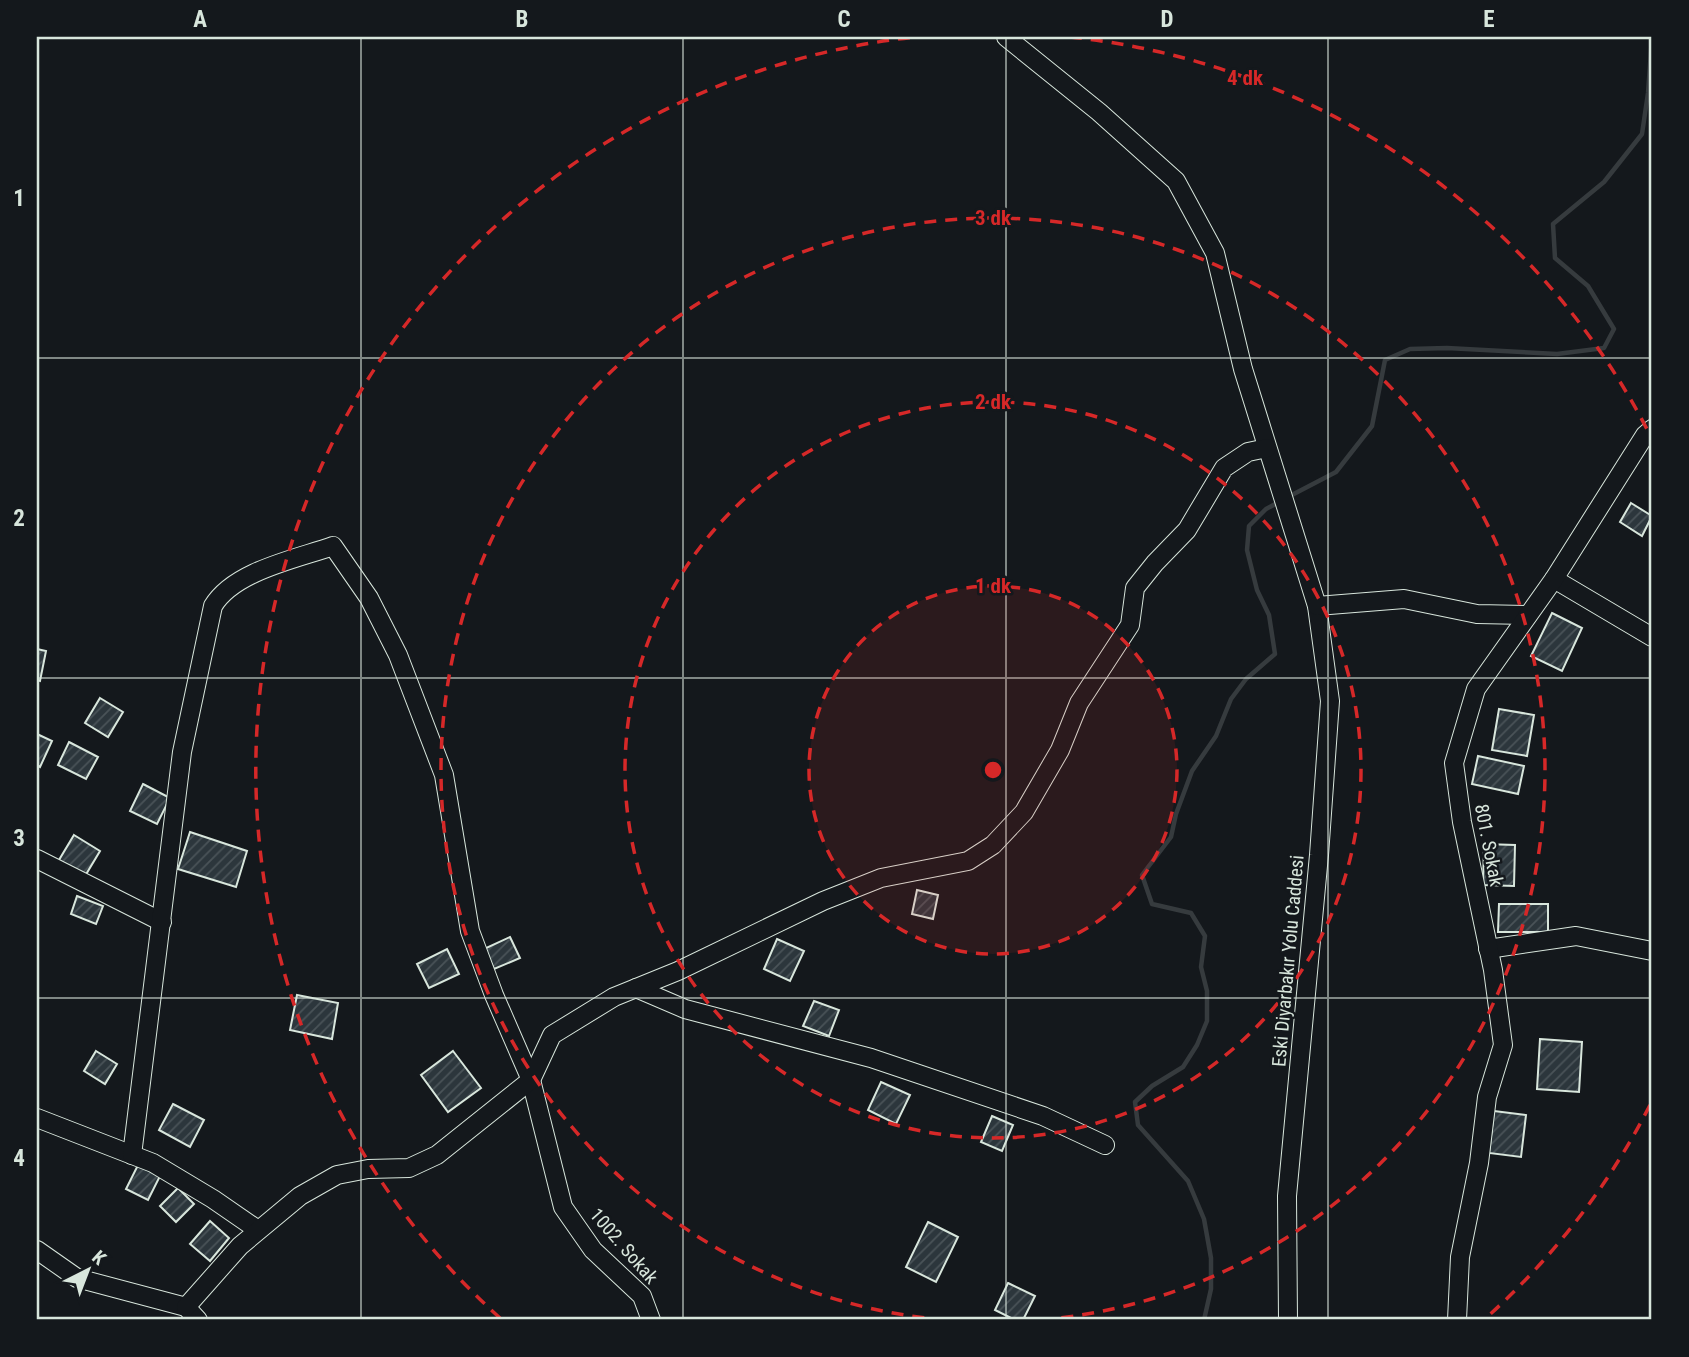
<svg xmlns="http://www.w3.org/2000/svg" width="1689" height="1357" font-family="'Roboto Condensed',sans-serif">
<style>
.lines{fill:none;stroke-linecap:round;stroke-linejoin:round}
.stream{stroke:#363b3e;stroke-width:4.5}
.building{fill:url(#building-hatch);stroke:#d8e6dc;stroke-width:2}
.minor-casing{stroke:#d8e6dc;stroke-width:20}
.minor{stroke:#14181c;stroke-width:18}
.grid{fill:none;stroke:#d8e6dc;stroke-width:2;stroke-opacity:0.55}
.ring{fill:none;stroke:#d62828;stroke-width:3.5;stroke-dasharray:12 9}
.labels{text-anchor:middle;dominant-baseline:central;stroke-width:5;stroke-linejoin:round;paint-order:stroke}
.street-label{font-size:19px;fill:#d8e6dc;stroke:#14181c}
.centre{fill:#d62828;stroke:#14181c;stroke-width:3.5}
.ring-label{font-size:21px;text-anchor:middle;font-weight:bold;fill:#d62828;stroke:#14181c;stroke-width:5;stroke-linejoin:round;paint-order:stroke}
.neatline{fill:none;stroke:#d8e6dc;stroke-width:2.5}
.grid-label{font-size:23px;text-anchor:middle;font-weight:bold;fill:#d8e6dc}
</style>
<defs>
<pattern id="building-hatch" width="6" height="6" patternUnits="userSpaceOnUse" patternTransform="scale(1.75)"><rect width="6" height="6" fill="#2c363c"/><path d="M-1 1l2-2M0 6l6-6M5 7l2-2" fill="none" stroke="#4a5358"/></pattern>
</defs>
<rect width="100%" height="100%" fill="#14181c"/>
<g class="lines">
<g class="stream">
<polyline points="1288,497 1336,472 1372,426 1385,360 1410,349 1447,348 1557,354 1604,348 1614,329 1588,286 1555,258 1553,224 1604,182 1642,134 1648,93 1652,37"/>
<polyline points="1204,1320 1211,1289 1211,1258 1204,1219 1188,1181 1138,1125 1135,1102 1152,1086 1183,1067 1197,1045 1207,1021 1207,991 1201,967 1205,936 1191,913 1152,904 1142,875 1171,837 1176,814 1192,771 1216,736 1231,699 1246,679 1275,654 1269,615 1257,590 1247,550 1249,526 1266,509 1281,501"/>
</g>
</g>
<g class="building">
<polygon points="1631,503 1652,516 1642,536 1620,522"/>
<polygon points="1552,613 1582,628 1562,671 1531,656"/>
<polygon points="37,649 46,651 40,681 37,680"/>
<polygon points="100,698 123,712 108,737 85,723"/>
<polygon points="1499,709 1534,715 1527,756 1492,750"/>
<polygon points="37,734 52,741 40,767 37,765"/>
<polygon points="69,742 98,757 86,779 58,765"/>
<polygon points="1478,756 1524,766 1518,794 1472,784"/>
<polygon points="143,784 170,798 157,824 130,811"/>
<polygon points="190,832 247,851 236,887 178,869"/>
<polygon points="74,835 100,851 85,876 59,860"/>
<polygon points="1484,844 1515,845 1514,886 1483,885"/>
<polygon points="917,890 938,895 933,919 912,914"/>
<polygon points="77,896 103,906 96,924 71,914"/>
<polygon points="1499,904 1548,904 1548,932 1498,932"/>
<polygon points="510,937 520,958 494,969 484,949"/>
<polygon points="777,939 804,951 790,981 764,969"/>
<polygon points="447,949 459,974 429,988 417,964"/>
<polygon points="297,995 338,1003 332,1039 290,1030"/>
<polygon points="814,1001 839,1010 829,1036 803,1026"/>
<polygon points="1540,1039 1582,1042 1579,1092 1537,1089"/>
<polygon points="96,1051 117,1064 105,1084 84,1071"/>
<polygon points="453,1051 481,1088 448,1112 421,1075"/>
<polygon points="881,1082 910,1095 896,1124 868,1110"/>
<polygon points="173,1104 204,1120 190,1147 159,1130"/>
<polygon points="1494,1111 1526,1115 1521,1157 1489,1153"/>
<polygon points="992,1116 1013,1125 1002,1151 981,1142"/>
<polygon points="138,1165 160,1176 148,1200 126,1189"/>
<polygon points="178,1188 194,1204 176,1222 160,1206"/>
<polygon points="210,1221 229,1238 210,1261 190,1244"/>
<polygon points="928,1222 958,1237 936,1282 906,1267"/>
<polygon points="1008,1283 1035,1296 1023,1320 1015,1320 995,1310"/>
</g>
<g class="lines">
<defs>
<g id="minor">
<polyline points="1006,37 1099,112 1176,181 1215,253 1243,369 1317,606 1330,701 1319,855 1287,1196 1288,1320"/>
<polyline points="1554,579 1652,637"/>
<polyline points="1317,606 1404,599 1477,614 1528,615"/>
<polyline points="37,859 162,922"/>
<polyline points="1488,949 1576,936 1652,951"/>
<polyline points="636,988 685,1009 871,1058 1043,1116 1105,1145"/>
<polyline points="37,1118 153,1163 213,1199 258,1230"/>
<path d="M132,1155L182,752L213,606C234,571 296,559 333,546L369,598L398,655L444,775L470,931L494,995L531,1080L563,1207L593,1250L642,1296L651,1320"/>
<polyline points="37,1250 77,1278 186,1307 198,1320"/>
<polyline points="186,1307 240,1246 300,1196 337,1175 368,1169 409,1168 437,1155 531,1080 552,1035 614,997 678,971 823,901 881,878 968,861 993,845 1024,812 1060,750 1079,703 1130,625 1135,588 1155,563 1187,530 1224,468 1248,452 1267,448"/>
<polyline points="1457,1320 1460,1257 1479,1163 1487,1097 1503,1045 1493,970 1462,822 1454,763 1476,689 1554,579 1645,435 1652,429"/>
</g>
</defs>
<use href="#minor" class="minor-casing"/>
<use href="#minor" class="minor"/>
</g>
<path class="grid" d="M361,37V1320M683,37V1320M1006,37V1320M1328,37V1320M37,358H1652M37,678H1652M37,998H1652"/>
<circle cx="993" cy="770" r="184" fill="#d62828" fill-opacity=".12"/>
<g class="ring">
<circle cx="993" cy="770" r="184"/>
<circle cx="993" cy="770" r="368"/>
<path d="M945 1320A552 552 0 1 1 1041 1320"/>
<path d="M1650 1105A737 737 0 0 1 1486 1318M500 1318A737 737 0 0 1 916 37M1070 37A737 737 0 0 1 1650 435"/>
</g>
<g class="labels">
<g class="street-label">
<text transform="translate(1489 845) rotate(79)">801. Sokak</text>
<text transform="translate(1288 961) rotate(-85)">Eski Diyarbakır Yolu Caddesi</text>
<text transform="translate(624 1246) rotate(49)">1002. Sokak</text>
</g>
</g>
<circle cx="993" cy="770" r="10" class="centre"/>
<g class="ring-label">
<text x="1245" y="85">4 dk</text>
<text x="993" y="225">3 dk</text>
<text x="993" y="409">2 dk</text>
<text x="993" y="593">1 dk</text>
</g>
<rect width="1689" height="1357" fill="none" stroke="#14181c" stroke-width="77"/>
<g transform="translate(88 1270) rotate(42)" stroke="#14181c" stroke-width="5" paint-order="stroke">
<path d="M0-5L12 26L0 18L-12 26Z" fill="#d8e6dc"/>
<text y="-10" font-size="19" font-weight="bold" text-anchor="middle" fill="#d8e6dc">K</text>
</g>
<rect x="38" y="38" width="1612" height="1280" class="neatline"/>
<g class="grid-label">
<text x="200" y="27">A</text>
<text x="522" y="27">B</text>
<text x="844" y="27">C</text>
<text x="1167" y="27">D</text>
<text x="1489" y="27">E</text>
<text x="19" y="206">1</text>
<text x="19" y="526">2</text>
<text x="19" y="846">3</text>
<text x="19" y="1166">4</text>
</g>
</svg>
